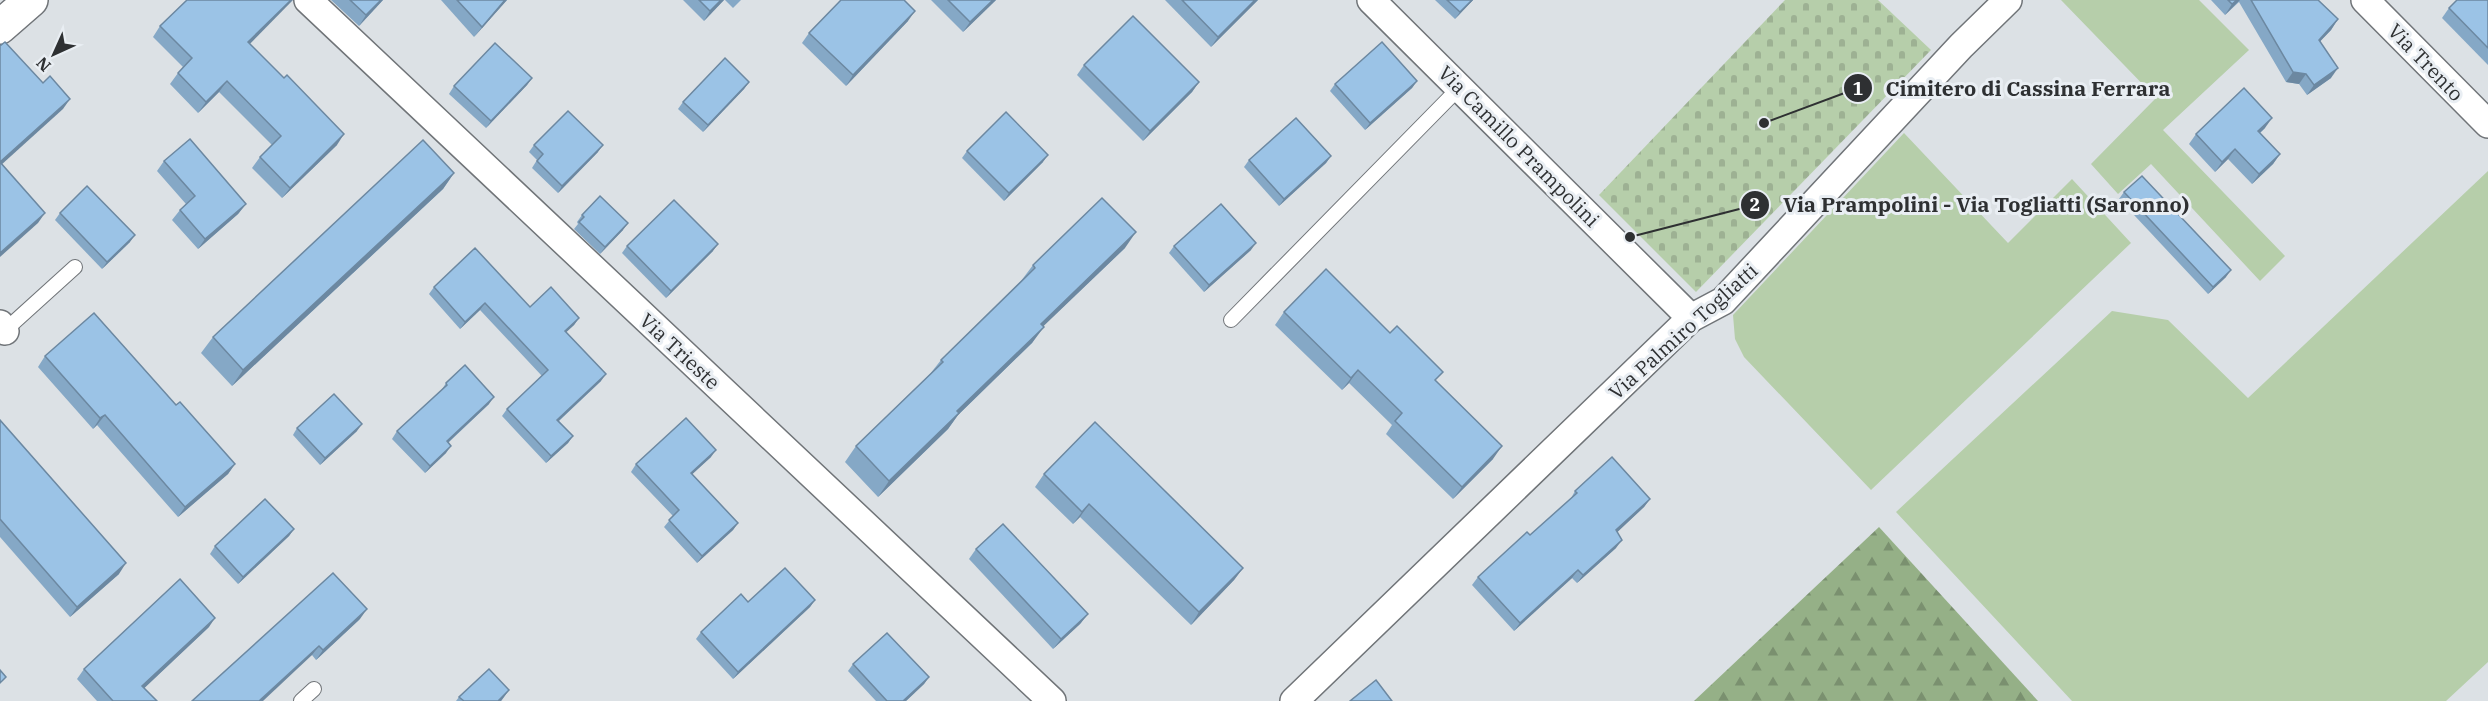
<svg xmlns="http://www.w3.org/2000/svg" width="2488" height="701" font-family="'IBM Plex Serif',serif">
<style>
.grass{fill:#b6ceaa}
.forest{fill:url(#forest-firs)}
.cemetery{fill:url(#cemetery-stones)}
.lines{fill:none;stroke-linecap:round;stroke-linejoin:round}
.lane-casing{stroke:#707478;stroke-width:16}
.street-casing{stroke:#707478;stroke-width:30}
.secondary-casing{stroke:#707478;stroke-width:36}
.lane{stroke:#fff;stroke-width:14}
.street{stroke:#fff;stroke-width:27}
.secondary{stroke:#fff;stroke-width:33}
.wall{fill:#85a8c6}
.shaded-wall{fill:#6c88a1}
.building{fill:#9bc3e6;stroke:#6c88a1;stroke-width:1.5}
.labels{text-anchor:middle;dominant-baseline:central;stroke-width:6;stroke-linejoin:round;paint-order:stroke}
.street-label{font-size:20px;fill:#2e3032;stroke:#e9eef3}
.leader{fill:none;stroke:#2e3032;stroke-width:2}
.callout-dot{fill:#2e3032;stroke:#e9eef3;stroke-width:2}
.mark-label{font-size:18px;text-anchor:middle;font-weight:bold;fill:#fff}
.callout-label{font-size:21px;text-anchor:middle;font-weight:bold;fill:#2e3032;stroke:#e9eef3;stroke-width:6;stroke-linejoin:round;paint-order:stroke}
</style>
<defs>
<pattern id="forest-firs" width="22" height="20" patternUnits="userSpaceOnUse" patternTransform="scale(1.5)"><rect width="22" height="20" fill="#95b087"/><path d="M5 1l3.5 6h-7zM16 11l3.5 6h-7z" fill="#7a906f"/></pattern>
<pattern id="cemetery-stones" width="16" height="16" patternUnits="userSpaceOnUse" patternTransform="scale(1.5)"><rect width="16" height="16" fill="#b6ceaa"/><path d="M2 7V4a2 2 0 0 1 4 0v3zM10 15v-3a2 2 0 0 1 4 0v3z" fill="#9db193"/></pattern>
</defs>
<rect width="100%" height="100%" fill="#dce1e5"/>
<g class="grass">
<polygon points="2061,0 2199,0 2249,50 2163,130 2285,256 2260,281 2151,164 2118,194 2091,164 2156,98"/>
<polygon points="1904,133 2008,243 2072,179 2131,243 1871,490 1744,357 1735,339 1733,315"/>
<polygon points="2488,171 2488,662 2446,701 2072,701 1896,512 2112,311 2168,320 2248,398"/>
</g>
<polygon class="forest" points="1879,527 2038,701 1694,701"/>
<polygon class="cemetery" points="1785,0 1878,0 1931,50 1696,292 1599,195"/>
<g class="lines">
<defs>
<g id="lane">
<polyline points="1231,320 1460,87"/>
<polyline points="1,334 75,267"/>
<polyline points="301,701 314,689"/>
</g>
<g id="street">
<polyline points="308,0 1052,701"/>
<polyline points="1371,0 1691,318"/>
<polyline points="2365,0 2488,124"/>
<polyline points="0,324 5,331"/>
<polyline points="1294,701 1691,318 1723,301 1961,46 2008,0"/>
</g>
<polyline id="secondary" points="0,27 31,0"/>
</defs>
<use href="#lane" class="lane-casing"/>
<use href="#street" class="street-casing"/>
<use href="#secondary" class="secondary-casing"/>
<use href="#lane" class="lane"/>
<use href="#street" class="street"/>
<use href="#secondary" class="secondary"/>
</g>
<g class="wall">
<polygon points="331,0 383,0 359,26"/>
<polygon points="441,0 507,0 474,37"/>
<polygon points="683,0 724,0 704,21"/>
<polygon points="725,0 741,0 733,8"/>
<polygon points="931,0 996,0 963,32"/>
<polygon points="1165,0 1258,0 1211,47"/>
<polygon points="1435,0 1473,0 1455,19"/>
<polygon points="2211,0 2318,0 2338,19 2331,30 2320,41 2331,78 2307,95 2299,84 2286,82 2239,2 2225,15"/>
<polygon points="2488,0 2488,65 2442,18 2449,8"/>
<polygon points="908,21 846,86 802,43 809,33"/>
<polygon points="160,26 250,44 337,145 282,198 252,168 260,157 272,145 219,92 198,113 170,84 178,73 183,67 153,37"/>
<polygon points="1084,65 1199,82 1192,92 1143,141 1077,75"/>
<polygon points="532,78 527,85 486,128 449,94 454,86"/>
<polygon points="1417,81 1412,88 1365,130 1330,91 1335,84"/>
<polygon points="749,82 744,89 703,132 678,109 683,102"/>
<polygon points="2265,128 2260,133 2280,154 2273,164 2252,184 2228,159 2215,172 2189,144 2196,134"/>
<polygon points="534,145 598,152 558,193 532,168 537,160 529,152"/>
<polygon points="967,151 1043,162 1004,201 962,158"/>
<polygon points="1331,156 1326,163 1279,206 1244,167 1249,160"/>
<polygon points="164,161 246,204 238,214 198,249 172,220 180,210 186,204 157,171"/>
<polygon points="454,173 443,189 232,386 201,353 213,337"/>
<polygon points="2124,192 2226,277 2208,294 2119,199"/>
<polygon points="60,213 130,242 102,269 55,220"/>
<polygon points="582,215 623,230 600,254 574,229 578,224 577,222"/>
<polygon points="627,246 713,251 666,298 622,253"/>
<polygon points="1174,246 1251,250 1204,292 1169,253"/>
<polygon points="1125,248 1043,326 1032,343 958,415 948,429 878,497 845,462 856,446 930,374 941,360 1021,281 1033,265"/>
<polygon points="434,287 579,318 574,325 566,332 601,381 559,421 573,436 568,443 546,463 502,416 507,409 542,376 480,310 460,329 429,294"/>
<polygon points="1284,312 1436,382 1493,459 1453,499 1386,434 1392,425 1349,383 1342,390 1275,325"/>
<polygon points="45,356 176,405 235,464 228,474 178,517 97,425 93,429 38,367"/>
<polygon points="446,383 489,404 448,443 446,453 425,473 392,439 397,431 441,391"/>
<polygon points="0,420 119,574 70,617 0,537"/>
<polygon points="297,428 357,431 320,465 293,435"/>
<polygon points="711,457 692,474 738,523 733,530 697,563 664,527 673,516 631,472 636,464"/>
<polygon points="1044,474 1243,568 1234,580 1191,625 1080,517 1073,524 1035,487"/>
<polygon points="1575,491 1650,499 1644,507 1617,532 1616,548 1577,583 1572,578 1514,631 1472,585 1478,577 1530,535 1570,500"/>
<polygon points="294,529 289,536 238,584 210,554 215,546"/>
<polygon points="976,549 1088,614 1080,624 1053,649 969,559"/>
<polygon points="815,600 810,607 733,679 696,639 701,632"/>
<polygon points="360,619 316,660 312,655 192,701"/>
<polygon points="209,627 144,688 157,701 97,701 77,679 84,669"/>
<polygon points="853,664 929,677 924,684 906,701 876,701 848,671"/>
<polygon points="509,690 501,701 456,701 459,697"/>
</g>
<g class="shaded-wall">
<polygon points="291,0 293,0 241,53 248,42"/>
<polygon points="381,0 383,0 359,26 366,15"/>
<polygon points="505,0 507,0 474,37 482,27"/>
<polygon points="721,0 724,0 704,21 710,11"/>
<polygon points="993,0 996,0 963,32 970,22"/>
<polygon points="1255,0 1258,0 1211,47 1218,37"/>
<polygon points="1472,0 1473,0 1455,19 1460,12"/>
<polygon points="2237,0 2240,0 2225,15 2232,4"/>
<polygon points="915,11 908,21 846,86 853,75"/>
<polygon points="2338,19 2331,30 2312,50 2319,40"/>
<polygon points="2338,68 2331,78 2307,95 2314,85"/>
<polygon points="2293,72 2306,74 2299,84 2286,82"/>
<polygon points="532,78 527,85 486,128 491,121"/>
<polygon points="227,81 219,92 198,113 206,102"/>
<polygon points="1417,81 1412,88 1365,130 1370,123"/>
<polygon points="749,82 744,89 703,132 708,125"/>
<polygon points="1199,82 1192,92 1143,141 1150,131"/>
<polygon points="70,99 63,109 0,166 0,162"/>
<polygon points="2272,118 2265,128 2251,141 2258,131"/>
<polygon points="344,134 337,145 282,198 290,188"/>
<polygon points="603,145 598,152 558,193 562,186"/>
<polygon points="2235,149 2228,159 2215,172 2222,162"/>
<polygon points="2280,154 2273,164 2252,184 2259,174"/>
<polygon points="1048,155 1043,162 1004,201 1009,193"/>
<polygon points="1331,156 1326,163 1279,206 1284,199"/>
<polygon points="454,173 443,189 232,386 243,370"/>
<polygon points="246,204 238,214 198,249 205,239"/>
<polygon points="45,213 38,223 0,257 0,253"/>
<polygon points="628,223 623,230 600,254 605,247"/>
<polygon points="1136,232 1125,248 1029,340 1041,324"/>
<polygon points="135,235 130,242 102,269 107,262"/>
<polygon points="1256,243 1251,250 1204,292 1209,285"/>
<polygon points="718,244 713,251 666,298 671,291"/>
<polygon points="2231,270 2226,277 2208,294 2213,287"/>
<polygon points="485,303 480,310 460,329 465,322"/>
<polygon points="579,318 574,325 560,338 565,331"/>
<polygon points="1044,327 1032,343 958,415 948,429 878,497 889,481 957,411"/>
<polygon points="1358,370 1349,383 1342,390 1351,378"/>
<polygon points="606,374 601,381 552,427 557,420"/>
<polygon points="494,397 489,404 442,448 447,441"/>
<polygon points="105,415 97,425 93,429 100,418"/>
<polygon points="362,424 357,431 320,465 325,458"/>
<polygon points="573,436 568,443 546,463 551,456"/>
<polygon points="451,446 446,453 425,473 430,466"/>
<polygon points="1502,446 1493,459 1453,499 1462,487"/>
<polygon points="716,450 711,457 686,480 691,473"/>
<polygon points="235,464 228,474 178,517 185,507"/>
<polygon points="1650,499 1644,507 1610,539 1616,530"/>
<polygon points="1089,504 1080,517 1073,524 1082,512"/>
<polygon points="738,523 733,530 697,563 702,556"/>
<polygon points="294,529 289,536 238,584 243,577"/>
<polygon points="1622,540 1616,548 1577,583 1583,575"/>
<polygon points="126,563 119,574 70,617 77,607"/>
<polygon points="1243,568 1234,580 1191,625 1199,612"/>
<polygon points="1578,570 1572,578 1514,631 1520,623"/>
<polygon points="815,600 810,607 733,679 738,672"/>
<polygon points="367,609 360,619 316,660 323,650"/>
<polygon points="1088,614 1080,624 1053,649 1061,639"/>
<polygon points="215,618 209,627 136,696 142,686"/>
<polygon points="319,646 312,655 263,701 259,701"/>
<polygon points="929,677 924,684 906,701 903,701"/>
<polygon points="509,690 504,697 501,701 498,701"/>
</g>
<g class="building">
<polygon points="187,0 291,0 248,42 284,78 287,75 344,134 290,188 260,157 281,136 227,81 206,102 178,73 192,58 160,26"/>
<polygon points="350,0 381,0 366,15"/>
<polygon points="457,0 505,0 482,27"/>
<polygon points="699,0 721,0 710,11"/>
<polygon points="841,0 904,0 915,11 853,75 809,33"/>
<polygon points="948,0 993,0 970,22"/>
<polygon points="1182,0 1255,0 1218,37"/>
<polygon points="1447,0 1472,0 1460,12"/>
<polygon points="2228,0 2237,0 2232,4"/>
<polygon points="2251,0 2318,0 2338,19 2319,40 2338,68 2314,85 2306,74 2293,72"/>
<polygon points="2457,0 2488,0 2488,48 2449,8"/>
<polygon points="1133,16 1199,82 1150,131 1084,65"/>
<polygon points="5,42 43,83 50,76 70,99 0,162 0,46"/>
<polygon points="1382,42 1417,81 1370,123 1335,84"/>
<polygon points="495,43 532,78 491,121 454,86"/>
<polygon points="725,58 749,82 708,125 683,102"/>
<polygon points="2244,88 2272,118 2258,131 2280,154 2259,174 2235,149 2222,162 2196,134"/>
<polygon points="568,111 603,145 562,186 537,161 543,154 534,145"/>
<polygon points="1006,112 1048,155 1009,193 967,151"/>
<polygon points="1296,118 1331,156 1284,199 1249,160"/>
<polygon points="190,139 246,204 205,239 180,210 195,196 164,161"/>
<polygon points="423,140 454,173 243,370 213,337"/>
<polygon points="0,162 45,213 0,253"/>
<polygon points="2142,176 2231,270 2213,287 2124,192"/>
<polygon points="87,186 135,235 107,262 60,213"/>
<polygon points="600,196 628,223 605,247 579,222 584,217 582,215"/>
<polygon points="1102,198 1136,232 1041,324 1044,327 957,411 959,413 889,481 856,446 943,362 941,360 1035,268 1033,265"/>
<polygon points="674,200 718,244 671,291 627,246"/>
<polygon points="1221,204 1256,243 1209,285 1174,246"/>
<polygon points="475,248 530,307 551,287 579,318 565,331 606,374 557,420 573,436 551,456 507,409 548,370 485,303 465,322 434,287"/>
<polygon points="1326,269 1390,333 1397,326 1443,372 1435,380 1502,446 1462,487 1395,421 1402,413 1358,370 1351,378 1284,312"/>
<polygon points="94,313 176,405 180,402 235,464 185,507 105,415 100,418 45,356"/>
<polygon points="465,365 494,397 447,441 451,446 430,466 397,431 447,385 446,383"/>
<polygon points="334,394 362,424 325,458 297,428"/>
<polygon points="686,418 716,450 691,473 738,523 702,556 669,520 679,510 636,464"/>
<polygon points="0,420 126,563 77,607 0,519"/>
<polygon points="1095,422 1243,568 1199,612 1089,504 1082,512 1044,474"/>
<polygon points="1612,457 1650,499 1616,530 1622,540 1583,575 1578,570 1520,623 1478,577 1527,532 1530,535 1577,493 1575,491"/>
<polygon points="265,499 294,529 243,577 215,546"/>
<polygon points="1003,524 1088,614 1061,639 976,549"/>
<polygon points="785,568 815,600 738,672 701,632 741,594 748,602"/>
<polygon points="333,573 367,609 323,650 319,646 259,701 192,701"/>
<polygon points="180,579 215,618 142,686 157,701 113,701 84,669"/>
<polygon points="887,633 929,677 903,701 887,701 853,664"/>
<polygon points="489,669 509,690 498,701 464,701 459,697"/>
<polygon points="0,670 6,677 0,683"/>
<polygon points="1376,680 1392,701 1350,701"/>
</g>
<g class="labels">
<g class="street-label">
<text transform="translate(2426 62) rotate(46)">Via Trento</text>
<text transform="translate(1519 146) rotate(45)">Via Camillo Prampolini</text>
<text transform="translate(1683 331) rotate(-42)">Via Palmiro Togliatti</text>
<text transform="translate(680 351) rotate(43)">Via Trieste</text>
</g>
</g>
<path class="leader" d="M1764 123L1858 88M1630 237L1755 205"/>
<g class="callout-dot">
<circle cx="1764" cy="123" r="6"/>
<circle cx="1630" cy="237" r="6"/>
<circle cx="1858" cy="88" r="15"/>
<circle cx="1755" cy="205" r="15"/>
</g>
<g class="mark-label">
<text x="1858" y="95">1</text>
<text x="1755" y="211">2</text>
</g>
<g class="callout-label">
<text x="2028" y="96">Cimitero di Cassina Ferrara</text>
<text x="1986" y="212">Via Prampolini - Via Togliatti (Saronno)</text>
</g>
<g transform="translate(54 54) rotate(225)" stroke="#e9eef3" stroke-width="4.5" paint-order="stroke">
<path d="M0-4.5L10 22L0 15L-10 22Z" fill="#2e3032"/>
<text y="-9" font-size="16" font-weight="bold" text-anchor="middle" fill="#2e3032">N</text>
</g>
</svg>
